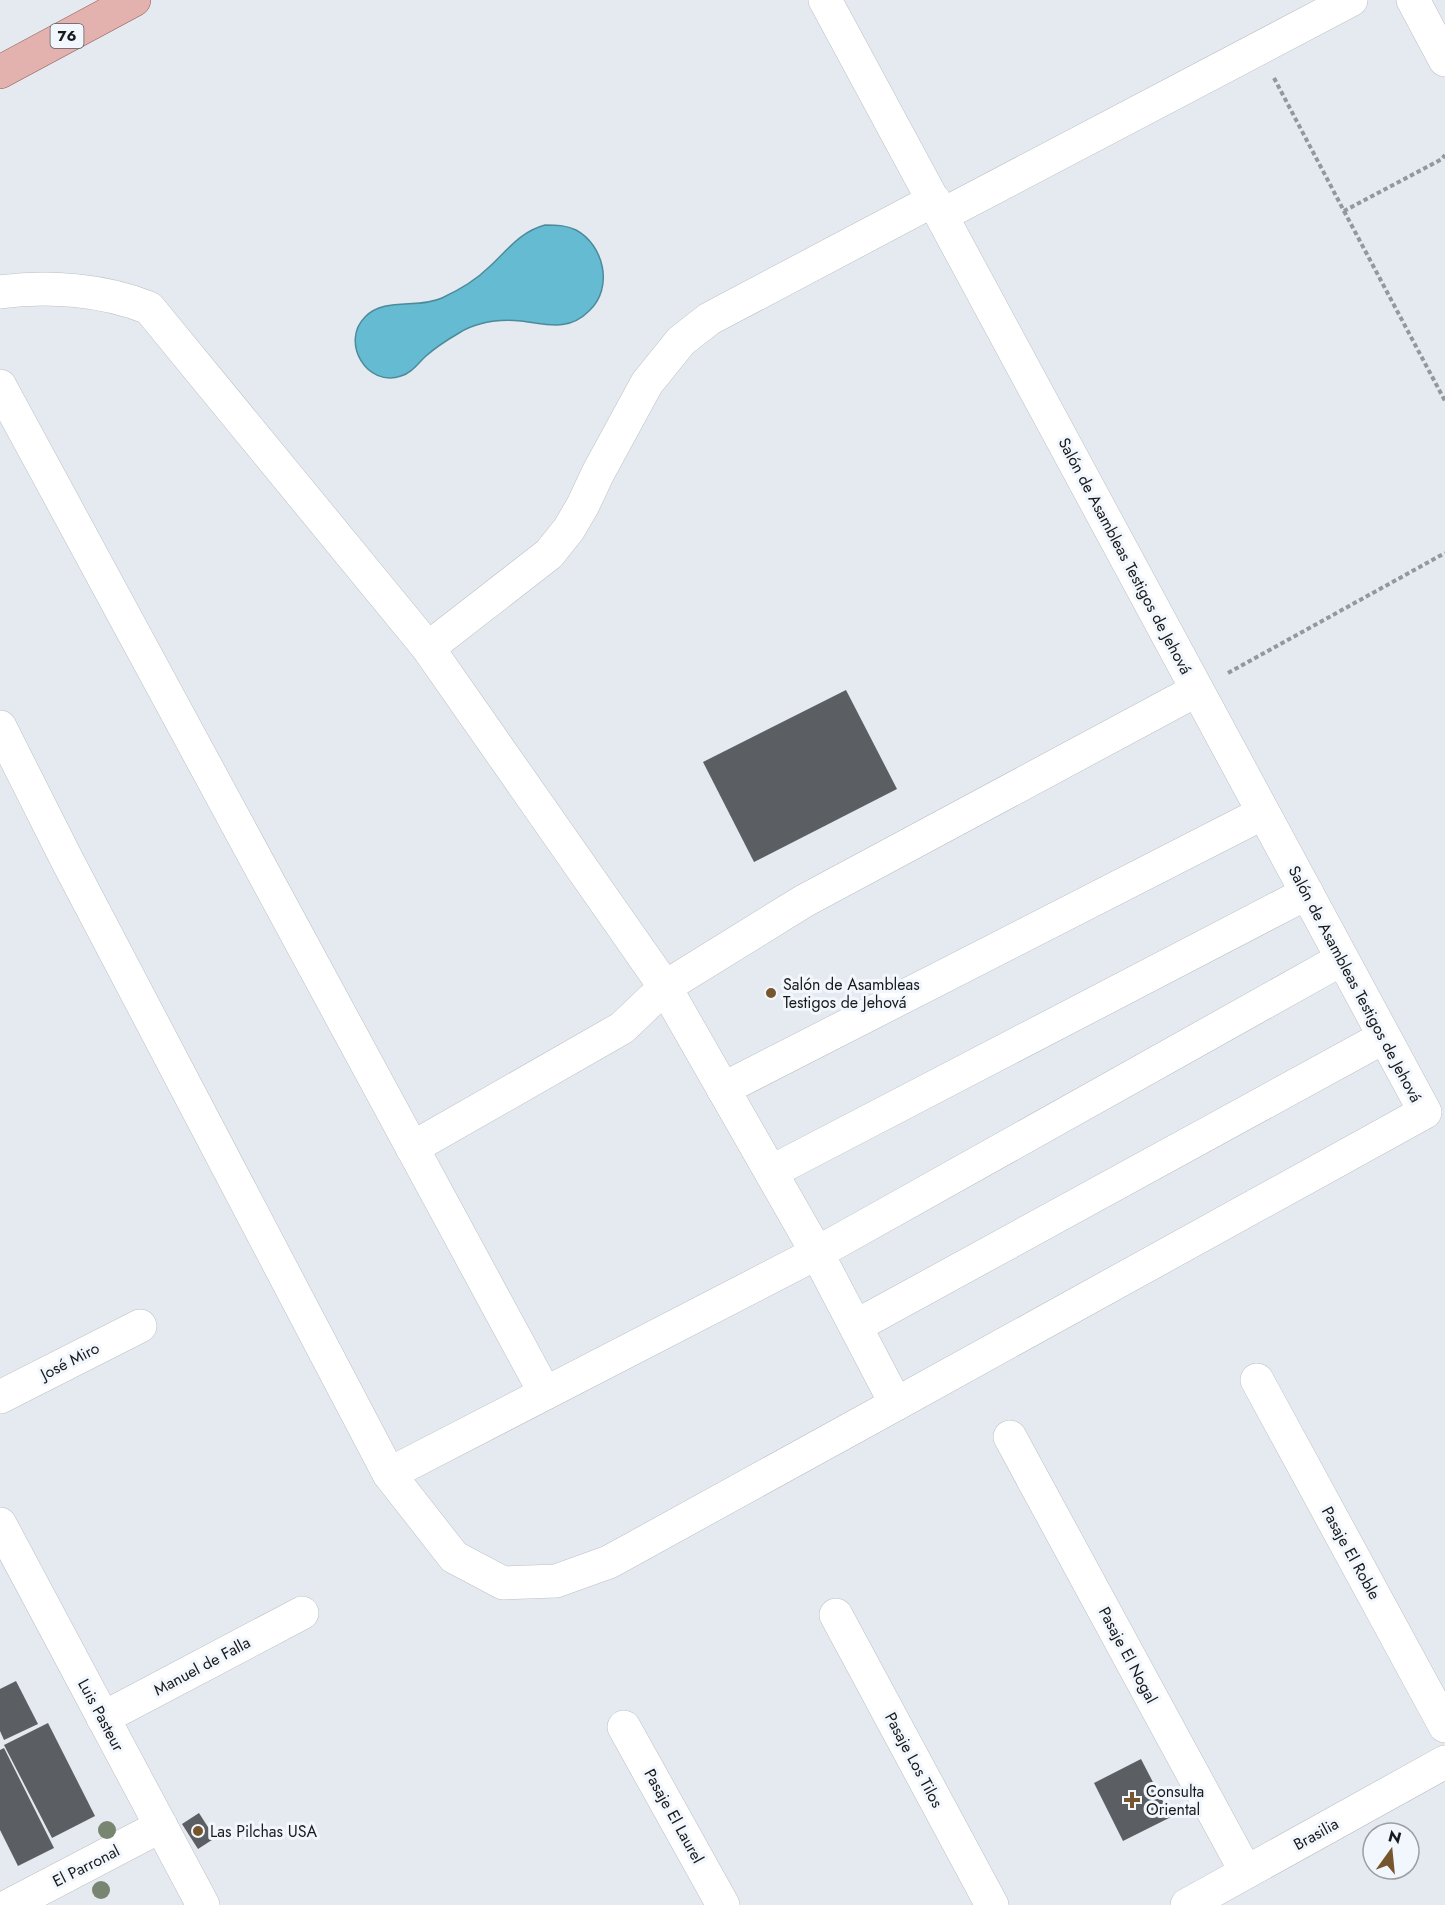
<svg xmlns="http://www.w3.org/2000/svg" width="1445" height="1905" font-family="Jost,sans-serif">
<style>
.water{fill:#64bbd2;stroke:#4d8b9b;stroke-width:1.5}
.building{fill:#5b5f64}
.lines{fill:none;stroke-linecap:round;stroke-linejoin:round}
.minor-casing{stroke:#bbc0c5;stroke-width:34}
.major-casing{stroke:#905c58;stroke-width:34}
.path{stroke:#94989c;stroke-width:4;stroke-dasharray:4.5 3;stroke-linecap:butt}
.minor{stroke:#fff;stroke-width:33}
.major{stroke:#e3b2ae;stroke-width:33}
.tree{fill:#788671}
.poi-dot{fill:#77552d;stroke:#f2f7fd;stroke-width:2}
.labels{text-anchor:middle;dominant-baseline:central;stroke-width:6;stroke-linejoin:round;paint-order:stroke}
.shield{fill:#f2f7fd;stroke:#595c60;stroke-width:1.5}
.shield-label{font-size:15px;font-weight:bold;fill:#181a1c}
.street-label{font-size:16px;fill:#181a1c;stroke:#f2f7fd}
.poi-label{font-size:16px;fill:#181a1c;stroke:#f2f7fd;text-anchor:start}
</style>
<rect width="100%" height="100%" fill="#e5eaf0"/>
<path class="water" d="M545,225C556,225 566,225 576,230C604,245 614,288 589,311C568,332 547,324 521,321C500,319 477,322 459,333C447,340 436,347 426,356C418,363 412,373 401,376C367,388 340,342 365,317C384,297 418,309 442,298C459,290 475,281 488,268C507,251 519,232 545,225Z"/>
<g class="building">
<polygon points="846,690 897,789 754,862 703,762"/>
<polygon points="16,1681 38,1724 4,1740 0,1731 0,1689"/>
<polygon points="48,1723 95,1816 52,1838 4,1745"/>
<polygon points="4,1748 54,1848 18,1866 0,1830 0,1750"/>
<polygon points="1141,1759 1171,1817 1123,1841 1094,1783"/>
<polygon points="199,1813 215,1838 198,1849 182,1824"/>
</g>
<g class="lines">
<defs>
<g id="minor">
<polyline points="825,0 1425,1112 896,1404"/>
<polyline points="1413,0 1445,60"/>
<polyline points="942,215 1351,0"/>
<path d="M0,292C48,285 105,290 149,308L428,648L665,987L817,1253L896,1404L609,1562L556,1581L503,1583L454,1557L389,1474L68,862L0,727"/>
<polyline points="0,386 545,1393"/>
<polyline points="428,648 549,554 569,529 583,505 598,473 647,383 681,341 709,319 934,200"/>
<polyline points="723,1089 1263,813"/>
<polyline points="412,1148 622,1028 665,987 804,901 1197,690"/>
<polyline points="771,1172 1307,893"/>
<polyline points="856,1326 1384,1037"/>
<polyline points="1257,1380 1445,1726"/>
<polyline points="0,1397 140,1326"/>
<polyline points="1010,1437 1246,1872"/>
<polyline points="389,1474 817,1253 1342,959"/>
<polyline points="0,1524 203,1905"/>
<polyline points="836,1615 992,1905"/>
<polyline points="103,1718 302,1613"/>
<polyline points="624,1727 723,1905"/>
<polyline points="10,1905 161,1826"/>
<polyline points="1187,1905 1445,1762"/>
</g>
<polyline id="major" points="0,72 134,0"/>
</defs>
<use href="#minor" class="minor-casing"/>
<use href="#major" class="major-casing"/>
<g class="path">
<polyline points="1274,78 1344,211 1442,159 1445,155"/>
<polyline points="1344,211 1445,401"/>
<polyline points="1228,673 1445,553"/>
</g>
<use href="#minor" class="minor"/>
<use href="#major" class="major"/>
</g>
<g class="tree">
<circle cx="107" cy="1830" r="9"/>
<circle cx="101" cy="1890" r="9"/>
</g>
<g class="poi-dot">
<circle cx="771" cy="993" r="6"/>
<path d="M1129 1791h6v6h6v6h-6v6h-6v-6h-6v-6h6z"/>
<circle cx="198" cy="1831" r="6"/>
</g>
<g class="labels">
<rect class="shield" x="50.5" y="24" width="33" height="24" rx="4.5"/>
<g class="shield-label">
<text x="67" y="36">76</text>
</g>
<g class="street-label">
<text transform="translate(1125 556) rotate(62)">Salón de Asambleas Testigos de Jehová</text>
<text transform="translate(1355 984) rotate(62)">Salón de Asambleas Testigos de Jehová</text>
<text transform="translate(70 1361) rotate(-27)">José Miro</text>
<text transform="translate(1351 1553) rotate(61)">Pasaje El Roble</text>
<text transform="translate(1128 1655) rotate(62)">Pasaje El Nogal</text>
<text transform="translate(202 1666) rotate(-28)">Manuel de Falla</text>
<text transform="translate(101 1715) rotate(62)">Luis Pasteur</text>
<text transform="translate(914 1760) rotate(62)">Pasaje Los Tilos</text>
<text transform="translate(674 1816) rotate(61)">Pasaje El Laurel</text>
<text transform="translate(1316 1834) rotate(-29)">Brasilia</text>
<text transform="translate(86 1866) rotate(-27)">El Parronal</text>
</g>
<g class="poi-label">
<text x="783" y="984">Salón de Asambleas<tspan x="783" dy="18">Testigos de Jehová</tspan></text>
<text x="1146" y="1791">Consulta<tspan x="1146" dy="18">Oriental</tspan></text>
<text x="210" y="1831">Las Pilchas USA</text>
</g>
</g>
<g transform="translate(1391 1851) rotate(15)"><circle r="28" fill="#f2f7fd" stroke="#9b9fa3" stroke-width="1.5"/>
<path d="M0-4.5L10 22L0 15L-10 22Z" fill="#77552d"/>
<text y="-9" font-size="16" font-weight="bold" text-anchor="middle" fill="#181a1c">N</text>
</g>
</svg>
